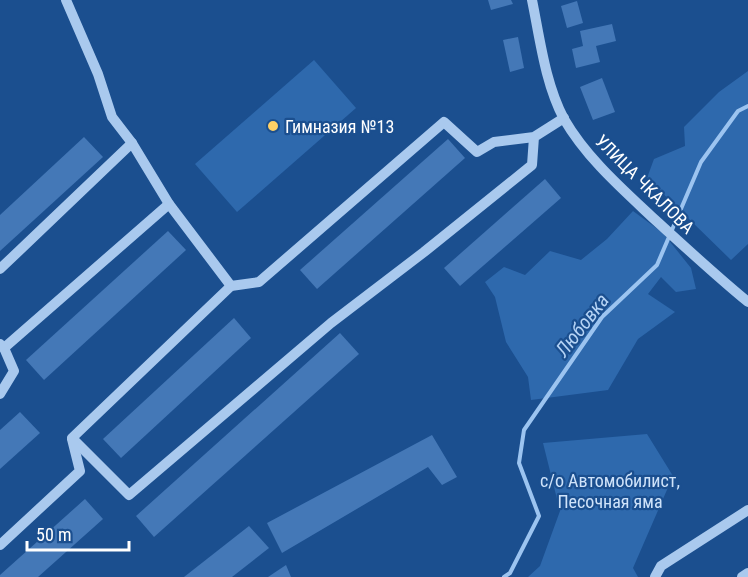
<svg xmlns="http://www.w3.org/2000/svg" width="748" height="577" font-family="'Roboto Condensed',sans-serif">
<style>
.green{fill:#2e69ad}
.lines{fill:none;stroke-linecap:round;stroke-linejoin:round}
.stream{stroke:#9cc4f0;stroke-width:4}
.building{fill:#4478b7}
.minor{stroke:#a9c9ee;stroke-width:10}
.poi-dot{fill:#ffd166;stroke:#1b4f8f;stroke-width:2}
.labels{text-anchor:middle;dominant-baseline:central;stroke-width:4.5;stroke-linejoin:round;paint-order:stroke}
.poi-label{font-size:18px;fill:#fff;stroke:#1b4f8f;text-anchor:start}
.street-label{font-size:18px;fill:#fff;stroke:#1b4f8f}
.park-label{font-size:18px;fill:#cfe3fa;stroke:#1b4f8f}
.water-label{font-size:20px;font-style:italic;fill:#b5d3f5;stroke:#1b4f8f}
</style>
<rect width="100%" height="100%" fill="#1b4f8f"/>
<g class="green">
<polygon points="314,60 356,108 237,212 195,164"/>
<polygon points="748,71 748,244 731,260 647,178 654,159 685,146 684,127 719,92"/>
<polygon points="633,211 663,233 691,268 696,289 676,292 661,277 648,294 675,312 638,339 608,390 531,400 528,377 506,342 495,297 485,282 504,267 525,275 550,251 581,260 607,239"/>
<polygon points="647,434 673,476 633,568 638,577 528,577 540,566 560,511 543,443"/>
</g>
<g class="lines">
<polyline class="stream" points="504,577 510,573 539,516 519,463 524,430 602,317 657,265 701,162 738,111 748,106"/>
</g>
<g class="building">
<polygon points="488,0 511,0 513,4 491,10"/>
<polygon points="577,1 583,23 567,28 561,6"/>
<polygon points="612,24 616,41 596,46 600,62 576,68 572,49 583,46 580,31"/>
<polygon points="518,37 524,68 510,72 503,40"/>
<polygon points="602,78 615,112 593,120 580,87"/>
<polygon points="84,137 103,157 0,251 0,215"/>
<polygon points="448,139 465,158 317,289 300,270"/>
<polygon points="545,179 561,198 460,286 444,268"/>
<polygon points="168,231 186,250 44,380 26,360"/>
<polygon points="234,318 251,338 121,458 103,439"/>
<polygon points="340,333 359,354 154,537 136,516"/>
<polygon points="20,412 40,433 0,469 0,430"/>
<polygon points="432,435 457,477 442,485 428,467 282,553 267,523"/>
<polygon points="85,499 103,519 38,577 0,577 0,575"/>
<polygon points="249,526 269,548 232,577 184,577"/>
<polygon points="286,565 291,577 268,577"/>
</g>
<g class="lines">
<g class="minor">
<polyline points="66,0 98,74 112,117 132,143 169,204 231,286"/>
<path d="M532,0C540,39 545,83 564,119C586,157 620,187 652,217C684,246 715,275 748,302"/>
<polyline points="534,137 532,165 424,252 331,323 129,495 72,438 231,286 259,282 444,122 477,152 494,142 534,137 564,118"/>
<polyline points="0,269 132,143"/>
<polyline points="0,344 4,348 169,204"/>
<polyline points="0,394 14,371 4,348"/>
<polyline points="0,545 80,471 72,439"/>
<polyline points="655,577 661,566 748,510"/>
<polyline points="742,577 748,573"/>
</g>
</g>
<circle class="poi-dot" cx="273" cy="126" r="6"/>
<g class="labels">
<g class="poi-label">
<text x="285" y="126">Гимназия №13</text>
</g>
<g class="street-label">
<text transform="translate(645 184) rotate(45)">УЛИЦА ЧКАЛОВА</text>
</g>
<g class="park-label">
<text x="610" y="480">с/о Автомобилист,<tspan x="610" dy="21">Песочная яма</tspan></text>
</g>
<g class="water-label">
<text transform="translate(582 325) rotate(-52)">Любовка</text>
</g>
</g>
<path d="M27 541v9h102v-9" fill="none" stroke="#ffffff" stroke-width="3"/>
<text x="36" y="541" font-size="18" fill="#ffffff" stroke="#1b4f8f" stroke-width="4.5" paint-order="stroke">50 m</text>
</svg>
